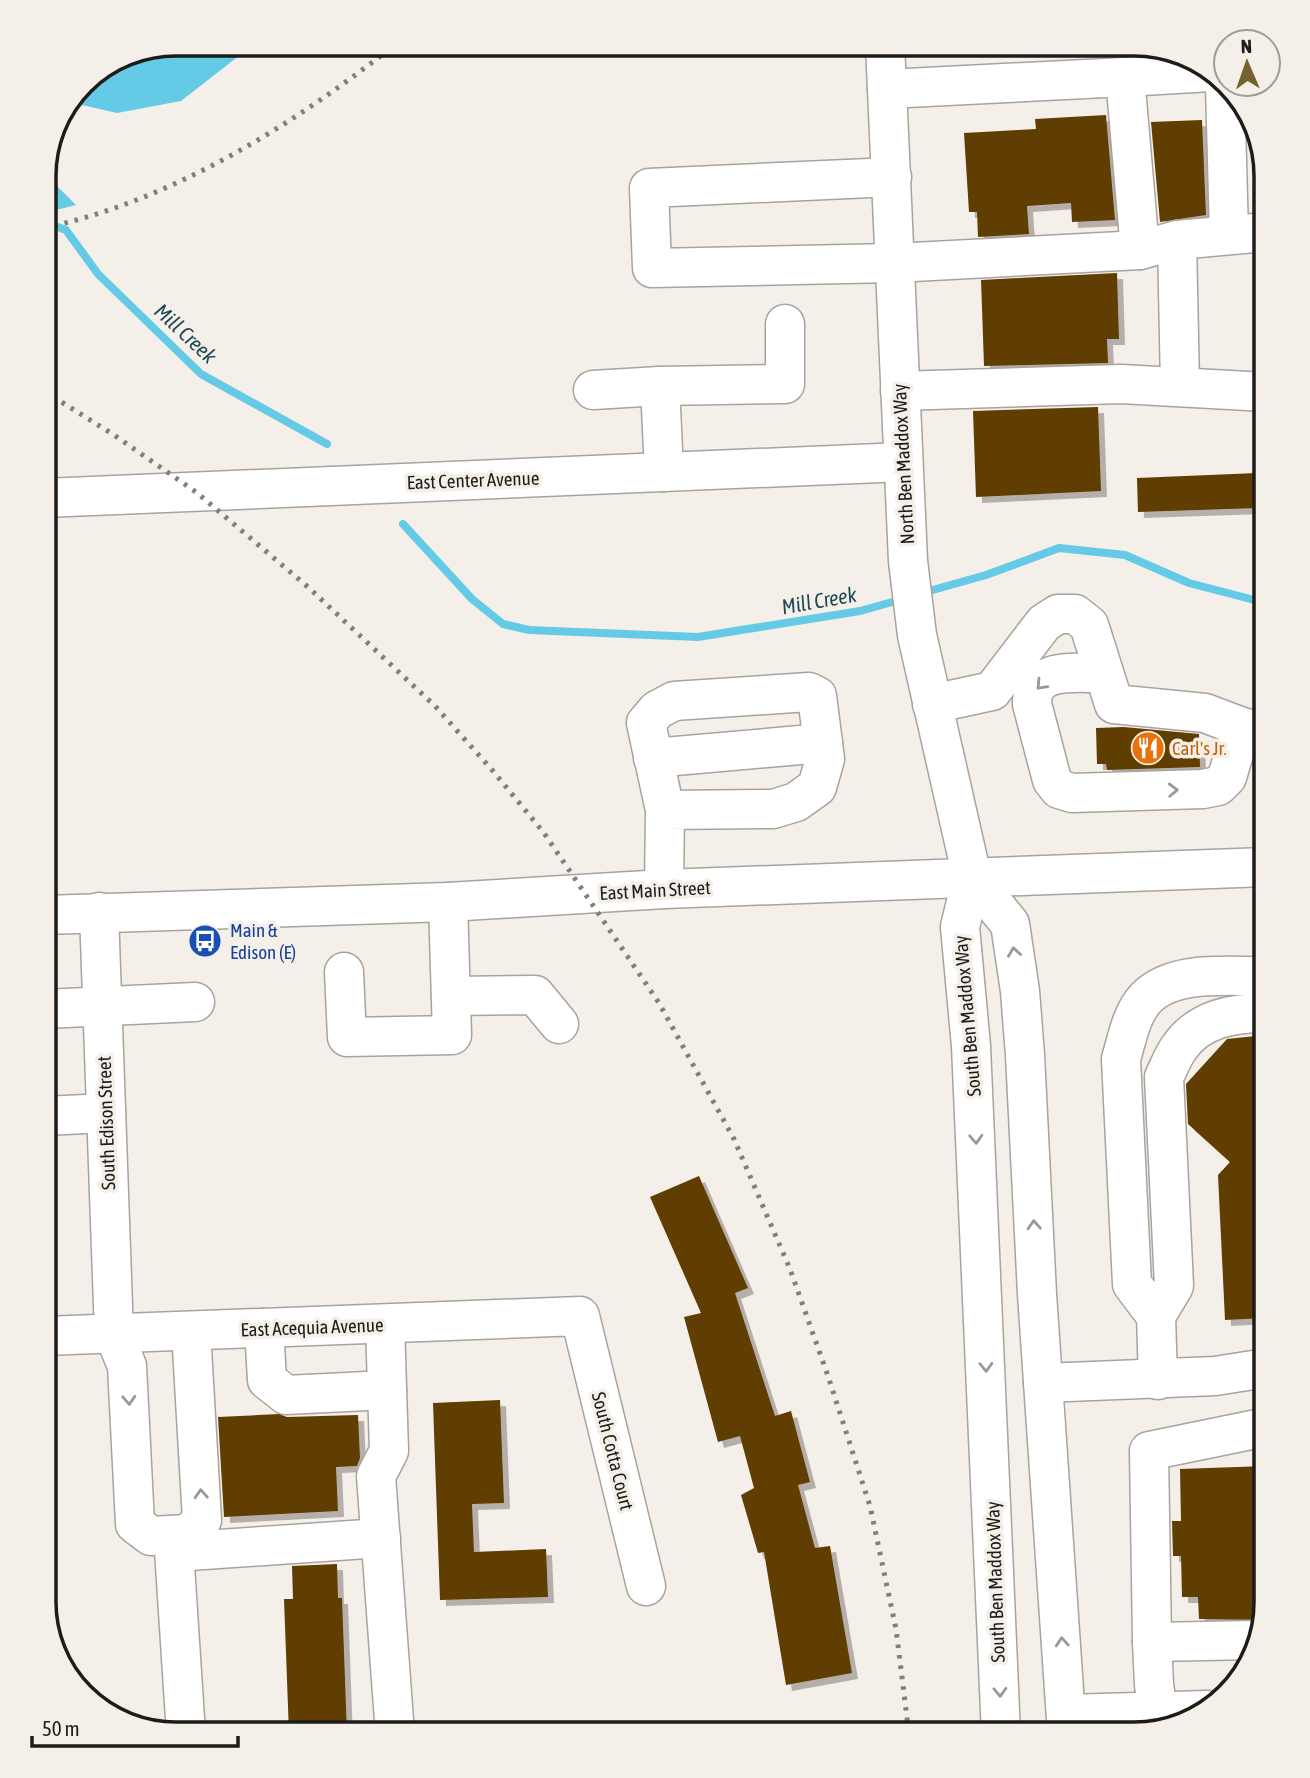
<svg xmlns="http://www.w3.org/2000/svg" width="1310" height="1778" font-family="'Asap Condensed',sans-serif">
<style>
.water{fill:#64cae5}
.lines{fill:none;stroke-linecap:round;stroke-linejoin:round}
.stream{stroke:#64cae5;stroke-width:8}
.building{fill:#613c06;filter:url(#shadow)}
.minor-casing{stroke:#a8a39d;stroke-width:41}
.major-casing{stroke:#a8a39d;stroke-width:41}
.minor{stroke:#fff;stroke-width:38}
.major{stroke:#fff;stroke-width:38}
.rail{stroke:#827e7a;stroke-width:5;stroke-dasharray:3.5 7;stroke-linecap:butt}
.oneway{stroke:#9a9998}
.labels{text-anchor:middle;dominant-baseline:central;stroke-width:7;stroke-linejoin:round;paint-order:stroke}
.street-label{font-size:19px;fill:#1e1c19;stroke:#f5efe9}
.food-label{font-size:19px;fill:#c56008;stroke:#f5efe9;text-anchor:start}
.transit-label{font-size:19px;fill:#164399;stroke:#f5efe9;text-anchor:start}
.water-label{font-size:21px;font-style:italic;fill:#1c4955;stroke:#f5efe9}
.rim{fill:none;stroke:#1e1c19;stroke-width:3.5}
</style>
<defs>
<filter id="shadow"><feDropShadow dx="6" dy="6" stdDeviation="0" flood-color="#0004"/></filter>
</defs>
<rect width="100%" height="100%" fill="#f5efe9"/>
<g class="water">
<polygon points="176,44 254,44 181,101 117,113 69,102 88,77"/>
<polygon points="45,162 52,163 57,186 76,205 44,213"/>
</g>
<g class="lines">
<g class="stream">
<polyline points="44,222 66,230 98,274 201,374 327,444"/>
<polyline points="403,524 472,599 503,624 529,630 698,637 860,611 903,599"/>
<polyline points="922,593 986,575 1059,548 1125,555 1189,583 1266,603"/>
</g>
</g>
<g class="building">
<polygon points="1106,115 1115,220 1072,222 1071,203 1027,206 1029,234 978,237 977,212 969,212 964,133 1036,129 1035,119"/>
<polygon points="1202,120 1206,215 1160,222 1151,122"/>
<polygon points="1117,273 1119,339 1107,339 1108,363 984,366 981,280"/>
<polygon points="1098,407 1101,491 976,497 973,411"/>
<polygon points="1257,473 1258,508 1138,512 1137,478"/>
<polygon points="1124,727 1199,734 1200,767 1107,770 1106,764 1097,764 1096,728"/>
<polygon points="1265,1035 1266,1318 1225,1320 1218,1175 1230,1162 1188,1124 1186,1084 1227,1039"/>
<polygon points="699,1176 748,1288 735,1293 775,1416 791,1411 810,1482 798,1485 815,1548 830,1546 852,1673 786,1685 764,1552 758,1553 741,1495 754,1488 740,1436 718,1442 684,1317 701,1313 650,1197"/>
<polygon points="500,1400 504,1503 472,1504 474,1552 546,1549 548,1597 440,1600 433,1403"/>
<polygon points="279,1414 287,1417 358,1415 360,1458 357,1466 336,1467 338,1511 224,1517 218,1417"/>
<polygon points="1266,1466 1266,1603 1262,1620 1199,1619 1198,1597 1182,1597 1181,1556 1173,1556 1172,1521 1181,1521 1180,1469"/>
<polygon points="337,1564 338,1598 342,1598 347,1734 289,1734 284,1599 293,1599 292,1566"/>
</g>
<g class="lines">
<defs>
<g id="minor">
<polyline points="1125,77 1211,72"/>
<polyline points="1225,86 1229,234"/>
<polyline points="887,89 1125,77 1140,250"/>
<polyline points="892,177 649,188 652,268 894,263 1140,250 1177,240 1266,232"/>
<polyline points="1177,240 1180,387"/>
<polyline points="593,390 660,386"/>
<polyline points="900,391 1121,384 1266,392"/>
<polyline points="664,472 660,386 785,384 785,324"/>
<polyline points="44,498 903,462"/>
<path d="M1104,673C1077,674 1032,665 1032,704L1052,780L1059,789L1072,793L1203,789L1218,786L1227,777L1242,727"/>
<polyline points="932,704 992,691 1044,623 1058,614 1075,614 1089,625 1114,704 1205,713 1242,727 1266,732"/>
<polyline points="653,758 823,743"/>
<polyline points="664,889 665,810 773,809 796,802 817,787 825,759 817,696 809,692 674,701 657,710 646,723 665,810"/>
<polyline points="99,912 114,1334 127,1366 135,1524 151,1536 188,1534 202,1520 191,1331"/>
<polyline points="44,915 448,902 664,889 1266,867"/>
<polyline points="344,972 347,1037 452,1035 448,902"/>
<polyline points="451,996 535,995 559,1024"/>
<polyline points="44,1009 195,1002"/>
<polyline points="44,1116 106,1113"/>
<path d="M1156,1316L1174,1286L1164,1077C1169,1067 1173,1056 1179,1048C1199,1018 1234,1013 1266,1013"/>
<polyline points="385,1324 389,1451 376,1476 395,1734"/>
<polyline points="264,1328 267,1380 286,1395 387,1390"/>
<polyline points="44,1336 580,1316 646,1586"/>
<path d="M1158,1380L1156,1316L1132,1284L1121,1059C1127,1039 1131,1014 1146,998C1174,969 1229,977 1266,976"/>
<polyline points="1043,1383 1215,1376 1266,1368"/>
<polyline points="173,1535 186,1734"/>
<polyline points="175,1552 381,1538"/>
<polyline points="1152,1642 1256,1640"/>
<polyline points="1066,1714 1207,1710"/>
<polyline points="1161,1727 1154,1685 1152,1642 1149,1451 1266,1427"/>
</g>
<g id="major">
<polyline points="885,44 908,561 917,635 972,877 1010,924 1020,991 1025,1055 1037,1294 1067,1734"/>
<polyline points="972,877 960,927 971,1046 1001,1734"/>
</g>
</defs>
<use href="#minor" class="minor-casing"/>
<use href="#major" class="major-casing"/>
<use href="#minor" class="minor"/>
<use href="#major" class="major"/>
<g class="rail">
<path d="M44,228C174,200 293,125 396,44"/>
<polyline points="44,391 114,435 196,492 308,587 435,706 493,771 544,833 659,1003 734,1139 790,1269 828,1376 870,1506 896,1629 909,1734"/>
</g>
</g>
<defs><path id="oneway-chevron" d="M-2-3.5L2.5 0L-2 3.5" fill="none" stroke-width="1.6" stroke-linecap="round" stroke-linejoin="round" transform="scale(1.75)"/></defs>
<g class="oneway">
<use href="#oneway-chevron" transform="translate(1041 685) rotate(134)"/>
<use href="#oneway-chevron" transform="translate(1173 790) rotate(-2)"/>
<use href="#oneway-chevron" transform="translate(1014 952) rotate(-98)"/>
<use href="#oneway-chevron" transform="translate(976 1139) rotate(87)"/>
<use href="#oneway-chevron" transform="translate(1034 1225) rotate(-93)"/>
<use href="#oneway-chevron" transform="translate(986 1367) rotate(88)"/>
<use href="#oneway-chevron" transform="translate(129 1400) rotate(87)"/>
<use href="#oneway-chevron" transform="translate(201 1494) rotate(-93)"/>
<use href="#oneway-chevron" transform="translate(1062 1642) rotate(-94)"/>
<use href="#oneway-chevron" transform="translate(1000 1692) rotate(88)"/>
</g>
<defs>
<symbol id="restaurant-disc" viewBox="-11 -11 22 22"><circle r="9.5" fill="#e8710a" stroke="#f5efe9"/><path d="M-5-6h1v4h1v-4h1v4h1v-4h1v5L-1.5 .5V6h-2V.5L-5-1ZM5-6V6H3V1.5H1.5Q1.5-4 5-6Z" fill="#fff"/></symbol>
<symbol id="bus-disc" viewBox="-11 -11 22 22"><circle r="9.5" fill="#1a4fb4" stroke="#f5efe9"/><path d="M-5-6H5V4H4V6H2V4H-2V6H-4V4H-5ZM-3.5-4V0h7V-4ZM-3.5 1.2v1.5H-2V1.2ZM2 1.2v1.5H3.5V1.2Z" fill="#fff"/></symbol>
</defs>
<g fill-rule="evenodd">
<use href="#restaurant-disc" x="1129" y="729" width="38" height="38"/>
<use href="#bus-disc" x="186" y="922" width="38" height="38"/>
</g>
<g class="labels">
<g class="street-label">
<text transform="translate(903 464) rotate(-93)">North Ben Maddox Way</text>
<text transform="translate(473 480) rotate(-2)">East Center Avenue</text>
<text transform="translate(655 890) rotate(-3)">East Main Street</text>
<text transform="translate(967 1016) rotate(-95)">South Ben Maddox Way</text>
<text transform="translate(106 1123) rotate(-92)">South Edison Street</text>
<text transform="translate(312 1327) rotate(-2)">East Acequia Avenue</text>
<text transform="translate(613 1451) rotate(76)">South Cotta Court</text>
<text transform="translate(995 1582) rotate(-92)">South Ben Maddox Way</text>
</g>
<g class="food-label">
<text x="1172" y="748">Carl's Jr.</text>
</g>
<g class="transit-label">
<text x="230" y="930">Main &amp;<tspan x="230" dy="22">Edison (E)</tspan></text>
</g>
<g class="water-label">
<text transform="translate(186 333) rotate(43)">Mill Creek</text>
<text transform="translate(819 600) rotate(-10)">Mill Creek</text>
</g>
</g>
<path d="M0 0H1310V1778H0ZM176 56H1134A120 120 0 0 1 1254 176V1602A120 120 0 0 1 1134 1722H176A120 120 0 0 1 56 1602V176A120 120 0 0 1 176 56Z" fill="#f5efe9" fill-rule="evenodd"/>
<path class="rim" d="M176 56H1134A120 120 0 0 1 1254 176V1602A120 120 0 0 1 1134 1722H176A120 120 0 0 1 56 1602V176A120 120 0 0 1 176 56Z"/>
<g transform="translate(1247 63) rotate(358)"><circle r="33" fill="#f5efe9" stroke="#9f9b96" stroke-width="2"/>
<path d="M0-5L12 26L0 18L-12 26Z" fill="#776130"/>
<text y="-10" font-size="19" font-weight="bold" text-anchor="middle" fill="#1e1c19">N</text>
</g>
<path d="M32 1736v10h206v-10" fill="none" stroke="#1e1c19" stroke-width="3.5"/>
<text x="42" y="1736" font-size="21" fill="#1e1c19" stroke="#f5efe9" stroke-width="5" paint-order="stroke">50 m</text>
</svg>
